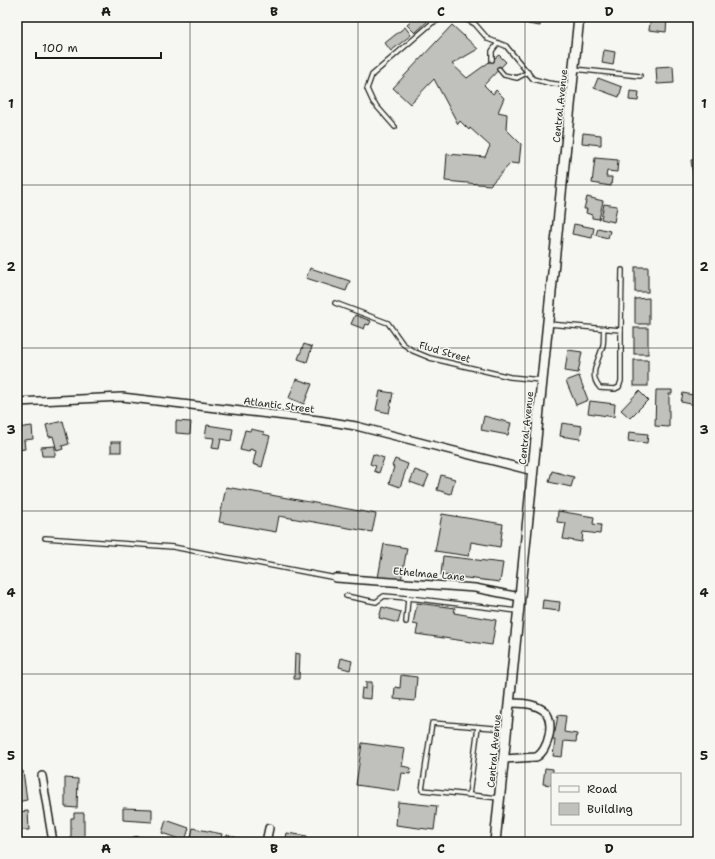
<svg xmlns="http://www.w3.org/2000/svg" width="715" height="859" font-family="'Shantell Sans',sans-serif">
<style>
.building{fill:#c0c0bd;stroke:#1c1c1c}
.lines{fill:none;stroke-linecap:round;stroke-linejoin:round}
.service-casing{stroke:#1c1c1c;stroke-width:6}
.minor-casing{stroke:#1c1c1c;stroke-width:10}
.tertiary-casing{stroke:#1c1c1c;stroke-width:12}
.service{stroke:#f6f6f2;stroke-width:3.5}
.minor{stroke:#f6f6f2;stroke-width:7}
.tertiary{stroke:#f6f6f2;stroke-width:9}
.grid{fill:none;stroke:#1c1c1c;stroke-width:1;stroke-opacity:0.55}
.labels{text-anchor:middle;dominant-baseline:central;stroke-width:3;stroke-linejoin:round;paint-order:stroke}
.street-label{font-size:10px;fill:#1c1c1c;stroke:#f6f6f2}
.neatline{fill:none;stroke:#1c1c1c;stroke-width:1.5}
.grid-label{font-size:13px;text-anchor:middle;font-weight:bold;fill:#1c1c1c}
</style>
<rect width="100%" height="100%" fill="#f6f6f2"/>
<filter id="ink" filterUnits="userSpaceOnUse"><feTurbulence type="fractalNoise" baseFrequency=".025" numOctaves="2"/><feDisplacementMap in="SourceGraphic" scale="8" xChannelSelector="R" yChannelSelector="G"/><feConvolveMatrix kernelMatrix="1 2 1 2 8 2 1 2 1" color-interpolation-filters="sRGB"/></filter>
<g filter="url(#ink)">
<g class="building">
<polygon points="412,17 432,17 415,33 407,25 413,20"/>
<polygon points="529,17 541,17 540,26 528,24"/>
<polygon points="651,17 667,17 666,32 649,30"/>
<polygon points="452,25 478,49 452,64 467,78 499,55 506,62 484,85 493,94 496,90 504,98 498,112 507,114 506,129 521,144 519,164 511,163 490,185 445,181 447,154 485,157 490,146 470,128 469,130 460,121 458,124 434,79 410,104 393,88"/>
<polygon points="405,27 411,35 391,51 385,43"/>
<polygon points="604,50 615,52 613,65 602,63"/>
<polygon points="673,66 674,83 657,84 656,67"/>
<polygon points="598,78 622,87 619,97 594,88"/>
<polygon points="630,91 639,92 638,101 629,100"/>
<polygon points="583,133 601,135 601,145 582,143"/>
<polygon points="595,158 618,160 617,172 607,171 606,177 612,177 611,186 592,183"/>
<polygon points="698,159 698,175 693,175 691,160"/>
<polygon points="587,197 603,201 599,219 592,218 592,215 586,213 587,209 584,209"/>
<polygon points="604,204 617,206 614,222 601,219"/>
<polygon points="574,224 594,228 592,238 572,234"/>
<polygon points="598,228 610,231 608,238 596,235"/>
<rect x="635" y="267" width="13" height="25"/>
<polygon points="310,268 350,281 346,291 306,278"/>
<polygon points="649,298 649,324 635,324 635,299"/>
<polygon points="355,315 371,321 369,325 366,324 364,329 351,324"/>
<rect x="634" y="328" width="14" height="26"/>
<polygon points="304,344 312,347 307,362 298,359"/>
<polygon points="568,350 582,352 578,373 565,371"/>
<rect x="634" y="360" width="14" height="26"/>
<polygon points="579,376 588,400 576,405 566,381"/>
<polygon points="296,379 312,384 304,404 289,398"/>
<polygon points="656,390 672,390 672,394 669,394 669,427 655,426"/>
<polygon points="380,391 393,393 389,413 376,410"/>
<polygon points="639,391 648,400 630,418 621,410"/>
<polygon points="683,393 698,396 696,405 681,402"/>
<polygon points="590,401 615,404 614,417 588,413"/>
<polygon points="484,416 511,423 508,435 481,430"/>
<polygon points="63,421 69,444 62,446 63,449 57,451 53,436 49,437 46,425"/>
<polygon points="176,421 191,422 190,434 176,433"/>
<polygon points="562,423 582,426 580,439 560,436"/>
<polygon points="207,425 233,429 231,441 221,439 219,449 212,448 214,438 205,437"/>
<polygon points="32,426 33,439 24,440 25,449 17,450 17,428"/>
<polygon points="251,429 264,432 263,434 270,436 262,467 253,464 256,451 250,449 249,452 240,450 245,430 250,431"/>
<polygon points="629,432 648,434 647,443 628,441"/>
<rect x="111" y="442" width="10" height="10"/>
<polygon points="55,446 55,456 42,456 41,447"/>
<polygon points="373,454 384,458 379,473 374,471 376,466 370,464"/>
<polygon points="395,459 408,464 400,487 389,483 394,467 392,466"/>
<polygon points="415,470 429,475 424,487 410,482"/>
<polygon points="552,471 574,477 571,487 549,482"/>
<polygon points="441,475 455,479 451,494 437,490"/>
<polygon points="226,487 376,514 372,532 279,516 276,532 219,522"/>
<polygon points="558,511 594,517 593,524 601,525 600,534 583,532 582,542 563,539 566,523 557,522"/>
<polygon points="442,514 503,524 500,547 471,542 469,556 435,551"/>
<polygon points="384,544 407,548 401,581 378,578"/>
<polygon points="443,556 503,563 500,582 441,575"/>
<polygon points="543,600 560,602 559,611 542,609"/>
<polygon points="417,603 455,608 454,613 496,620 492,645 416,634 418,625 413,624"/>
<polygon points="382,607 401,612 398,623 379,618"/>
<polygon points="295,653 300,654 299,679 294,679"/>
<polygon points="341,658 352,661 350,670 339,667"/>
<polygon points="401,675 417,677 415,701 394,699 395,687 400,688"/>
<polygon points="366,682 372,682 371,699 361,698 362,688 366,689"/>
<polygon points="558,715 566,716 564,732 577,734 576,742 564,741 562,757 553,756 555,740 551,740 552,731 555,732"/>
<polygon points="362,743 405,749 402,766 411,768 410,774 402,773 399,791 356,785"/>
<polygon points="545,768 553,769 552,785 543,784"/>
<polygon points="23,771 27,800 17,802 17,772"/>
<polygon points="65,778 78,779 77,808 65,807"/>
<polygon points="398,802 437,806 434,830 396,825"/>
<polygon points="123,808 152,809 152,822 123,820"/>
<polygon points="28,811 29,830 17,830 17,812"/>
<polygon points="74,813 84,813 84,842 71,842 71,818 74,818"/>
<polygon points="166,820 189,828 185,841 162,833"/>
<polygon points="193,828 222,834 220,842 190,841"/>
<polygon points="287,833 307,836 306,842 285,842"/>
<polygon points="227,835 253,842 225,842"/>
</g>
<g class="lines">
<defs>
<g id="service">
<polyline points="462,17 475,24 488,39 506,46 533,79 548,83 571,86"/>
<polyline points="492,60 492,51 498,43"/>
<polyline points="499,69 504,75 517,78 528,72"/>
<polyline points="574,69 640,76"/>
<polyline points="395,127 373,102 367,89 372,75 432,23 445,17"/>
<polyline points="335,303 388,323 403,344 413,351 430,358 510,377 541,380"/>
<path d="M548,324L621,330V381L619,387L615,389L600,388C587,374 600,359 603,345C604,340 603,334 604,328"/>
<polyline points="621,330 622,270"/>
<polyline points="45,538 173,547 336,578"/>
<polyline points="346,596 376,602 384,596 418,599 517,611"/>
<polyline points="406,622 408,598"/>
<polyline points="469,795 478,727"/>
<polyline points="499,798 422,790 432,723 506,729"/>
</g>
<g id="minor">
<polyline points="17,402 122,397 319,420 356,426 533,471"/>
<polyline points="336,578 475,588 520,597"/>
<path d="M504,759L536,757C549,751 556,718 543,710C533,703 520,703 509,703"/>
<polyline points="42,776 53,842"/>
<polyline points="136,841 145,842"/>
<polyline points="266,842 269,828"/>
</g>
<polyline id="tertiary" points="495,842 579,17"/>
</defs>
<use href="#service" class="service-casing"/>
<use href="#minor" class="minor-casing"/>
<use href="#tertiary" class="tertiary-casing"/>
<use href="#service" class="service"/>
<use href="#minor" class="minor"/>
<use href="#tertiary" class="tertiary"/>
</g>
</g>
<path class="grid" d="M190,17V842M358,17V842M525,17V842M17,185H698M17,348H698M17,511H698M17,674H698"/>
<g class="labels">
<g class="street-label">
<text transform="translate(560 106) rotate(-84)">Central Avenue</text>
<text transform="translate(445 352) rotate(16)">Flud Street</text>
<text transform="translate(279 405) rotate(7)">Atlantic Street</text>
<text transform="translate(526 428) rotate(-84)">Central Avenue</text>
<text transform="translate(429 574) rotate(5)">Ethelmae Lane</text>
<text transform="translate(494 751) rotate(-85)">Central Avenue</text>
</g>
</g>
<rect width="715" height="859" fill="none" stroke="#f6f6f2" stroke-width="44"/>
<rect x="551" y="773" width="130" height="52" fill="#f6f6f2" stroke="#9f9f9c"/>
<rect x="559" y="786" width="20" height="6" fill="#f6f6f2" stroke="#9f9f9c"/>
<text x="587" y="793" font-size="12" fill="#1c1c1c">Road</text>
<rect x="559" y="803" width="20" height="12" fill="#c0c0bd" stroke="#9f9f9c"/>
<text x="587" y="813" font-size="12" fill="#1c1c1c">Building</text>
<path d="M36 52v6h125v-6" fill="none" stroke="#1c1c1c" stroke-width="2"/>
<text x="42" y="52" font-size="12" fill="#1c1c1c" stroke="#f6f6f2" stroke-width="3" paint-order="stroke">100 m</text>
<rect x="22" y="22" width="671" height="815" class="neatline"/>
<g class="grid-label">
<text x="106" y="16">A</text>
<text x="274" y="16">B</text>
<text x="441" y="16">C</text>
<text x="609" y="16">D</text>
<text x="11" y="108">1</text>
<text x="704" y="108">1</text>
<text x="11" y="271">2</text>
<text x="704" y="271">2</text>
<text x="11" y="434">3</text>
<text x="704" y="434">3</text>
<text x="11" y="597">4</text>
<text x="704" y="597">4</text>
<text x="11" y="760">5</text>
<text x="704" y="760">5</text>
<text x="106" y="853">A</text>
<text x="274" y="853">B</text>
<text x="441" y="853">C</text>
<text x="609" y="853">D</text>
</g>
</svg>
